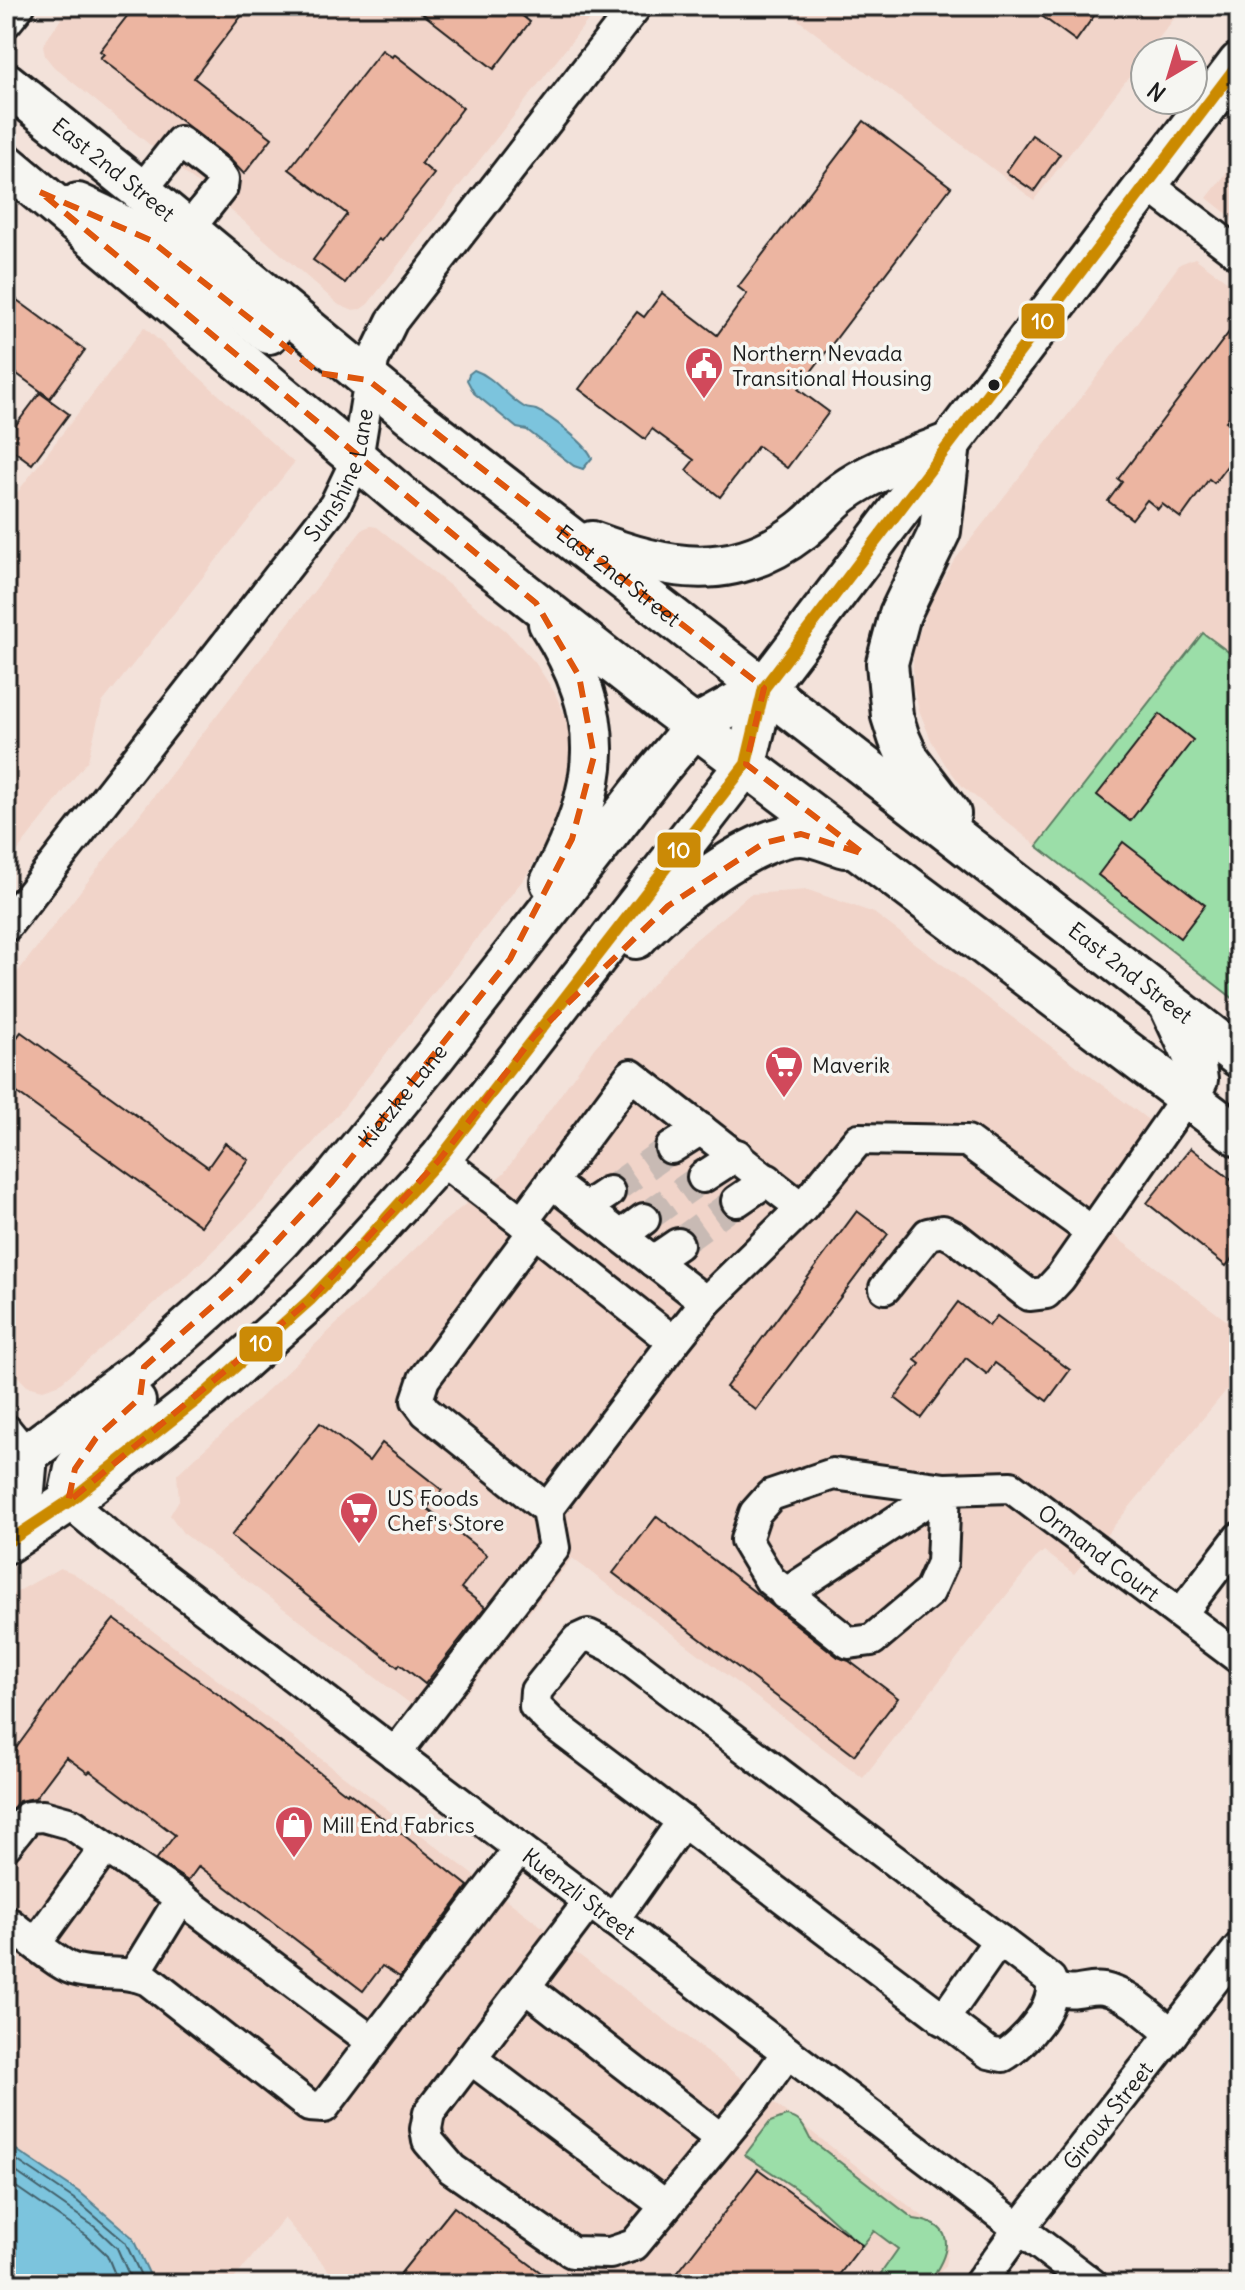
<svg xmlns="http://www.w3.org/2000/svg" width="1245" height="2290" font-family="Delius,sans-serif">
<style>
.built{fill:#f1d4c9}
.green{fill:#9bdea8;stroke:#5c7d62;stroke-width:2}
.water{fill:#7cc4dd;stroke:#568190;stroke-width:2}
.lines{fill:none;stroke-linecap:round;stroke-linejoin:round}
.shore{stroke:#425f69;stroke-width:2}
.building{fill:#ecb5a1;stroke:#1c1c1c;stroke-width:2}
.minor-tunnel{stroke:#c8bab4;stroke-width:30;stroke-dasharray:30 15;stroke-linecap:butt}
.minor-casing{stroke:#1c1c1c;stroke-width:36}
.major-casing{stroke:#1c1c1c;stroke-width:46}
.minor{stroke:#f6f6f2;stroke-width:30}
.major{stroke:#f6f6f2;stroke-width:40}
.bus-1-casing{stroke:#f6f6f2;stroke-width:18}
.bus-1{stroke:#cb8a06;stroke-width:12}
.marked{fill:none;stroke:#de560d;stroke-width:6;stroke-dasharray:16 10;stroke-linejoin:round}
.bus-dot{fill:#1c1c1c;stroke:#f6f6f2;stroke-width:3}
.labels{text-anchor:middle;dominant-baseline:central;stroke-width:7;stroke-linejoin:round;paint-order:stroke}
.street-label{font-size:22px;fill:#1c1c1c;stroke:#f6f6f2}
.poi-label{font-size:22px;fill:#1c1c1c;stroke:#f6f6f2;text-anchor:start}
.line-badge{stroke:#f6f6f2;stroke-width:3}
.badge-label{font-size:22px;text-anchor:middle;font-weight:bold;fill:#fff}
</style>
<rect width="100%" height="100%" fill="#f3e2da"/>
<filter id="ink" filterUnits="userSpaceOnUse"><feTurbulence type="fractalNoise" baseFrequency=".0125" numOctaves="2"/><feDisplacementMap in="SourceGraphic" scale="16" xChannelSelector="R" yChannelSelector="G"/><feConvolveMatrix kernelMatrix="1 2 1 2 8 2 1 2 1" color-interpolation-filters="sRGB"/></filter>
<g filter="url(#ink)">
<g class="built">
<polygon points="70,6 599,6 368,304 361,309 351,310 339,305 240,218 54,67 45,56 43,45"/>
<polygon points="780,6 1184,6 1148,52 1145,52 1145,56 1034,200"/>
<polygon points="1239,157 1239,223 1207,198"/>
<polygon points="1195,258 1239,290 1239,663 1237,659 1202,633 1037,846 963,787 945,764 931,740 919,710 913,686 913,652 929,605 954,561 1081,398 1180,264"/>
<polygon points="144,327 294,463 102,703 88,760 6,866 6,507"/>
<polygon points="370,526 377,527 505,630 534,661 555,693 569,725 571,750 568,786 558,818 543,848 526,876 344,1107 264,1200 189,1274 58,1385 43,1390 27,1386 6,1364 6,987 240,685 363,529"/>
<polygon points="808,890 874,913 1159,1128 1091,1218 1239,1330 1239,1375 1074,1574 1044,1551 1035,1559 863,1778 572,1558 440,1726 183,1533 170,1515 179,1500 177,1474 228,1428 441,1224 504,1173 595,1047 687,947 750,894"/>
<polygon points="60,1568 73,1573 111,1599 942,2231 948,2248 945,2266 930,2284 340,2284 284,2218 230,2284 154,2284 132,2237 82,2194 6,2143 6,1598"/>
</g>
<g class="green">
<polygon points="1203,633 1238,659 1239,663 1239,1003 1037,846"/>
<path d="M786,2116C801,2118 804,2127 810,2139L914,2219C961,2225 948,2257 927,2284H883L877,2279L898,2249L874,2231L862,2246L807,2196L745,2155L770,2122Z"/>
</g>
<g class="water">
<path d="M474,370C495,377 506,397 524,407C529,410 531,408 536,410C550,416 588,445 592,458L583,469L574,466L527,430L517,428L474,393L467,380L469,374Z"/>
<polygon points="6,2143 82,2194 132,2237 154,2284 6,2284"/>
</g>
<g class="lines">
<g class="shore">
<polyline points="6,2153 77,2201 125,2242 145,2284"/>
<polyline points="6,2165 95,2227 117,2248 133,2284"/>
<polyline points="6,2180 87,2236 107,2255 119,2284"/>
</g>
</g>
<g class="building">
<polygon points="135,6 249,6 194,78 272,138 244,174 229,158 100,58 104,54 100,51"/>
<polygon points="413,6 510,6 530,22 494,69"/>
<polygon points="1028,6 1101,6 1076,41"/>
<polygon points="382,50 392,57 394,54 463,108 421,163 434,174 381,241 378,239 345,283 313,260 347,214 289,169"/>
<polygon points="864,121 951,187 798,389 829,412 787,468 758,446 720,497 686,470 694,460 652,429 645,439 579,389 637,312 644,317 662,293 717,335 747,294 738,287"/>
<polygon points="1032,135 1060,154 1034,191 1006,172"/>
<polygon points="6,292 85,350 50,398 6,366"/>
<polygon points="1239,319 1239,404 1226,421 1239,430 1239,450 1214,483 1209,479 1181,518 1162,504 1158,509 1147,500 1132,519 1108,501 1122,482 1118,479"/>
<polygon points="40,393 69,414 32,464 6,445 6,438"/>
<polygon points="1160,714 1193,740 1130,821 1097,795"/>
<polygon points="1123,842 1205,905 1180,938 1098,875"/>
<polygon points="21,1032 208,1167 225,1143 249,1160 201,1226 6,1085 6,1053"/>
<polygon points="1191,1148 1239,1186 1239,1249 1226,1266 1147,1203"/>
<polygon points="857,1211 888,1234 756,1410 726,1387"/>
<polygon points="958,1302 989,1326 997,1316 1070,1370 1047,1401 995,1363 987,1374 966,1358 921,1418 895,1398 920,1364 915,1360"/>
<polygon points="320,1423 369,1461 382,1443 442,1490 427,1508 487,1555 461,1588 485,1607 425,1684 400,1664 398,1667 231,1536"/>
<polygon points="657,1516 838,1657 849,1661 898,1698 854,1755 613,1573"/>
<polygon points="114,1619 219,1695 347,1794 348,1792 372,1810 468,1886 400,1977 382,1966 363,1991 199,1866 188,1881 156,1860 175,1835 90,1771 88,1773 66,1757 35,1798 19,1801 6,1816 6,1762 85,1654"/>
<polygon points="758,2169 862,2245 832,2284 669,2284"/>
<polygon points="454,2207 556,2284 392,2284"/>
</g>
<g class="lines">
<g class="minor-tunnel">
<polyline points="609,1192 671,1148"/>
<polyline points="644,1219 703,1177"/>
<polyline points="678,1244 737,1201"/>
</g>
<defs>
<g id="minor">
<polyline points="6,22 19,6"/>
<polyline points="1147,184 1239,254"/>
<polyline points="141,191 180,142 218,172 223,179 222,187 188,230"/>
<path id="s1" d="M6,926L335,505L357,459L373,360L392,321L636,6"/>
<polyline points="671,1148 701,1129"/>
<polyline points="703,1177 737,1155"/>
<polyline points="551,1182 706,1302"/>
<polyline points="737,1201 768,1180"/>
<polyline points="585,1208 609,1192"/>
<polyline points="522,1222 631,1075 802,1208"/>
<polyline points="534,1231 674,1342 547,1509"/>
<polyline points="621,1236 644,1219"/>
<polyline points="653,1261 678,1244"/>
<polyline points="885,1288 928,1234 943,1231 955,1237 1029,1295 1046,1293 1060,1278 1186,1098"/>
<polyline points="674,1342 706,1302 802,1208 859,1139 967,1141 1092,1232"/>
<polyline points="6,1430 27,1456"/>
<path id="s2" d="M945,1489L942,1563L929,1592L872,1640L849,1643L770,1580L746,1540L755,1513L771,1495L833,1474L945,1489L1011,1487L1239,1658"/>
<path id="s3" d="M68,1502L109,1536L1092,2284"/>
<polyline points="785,1594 945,1489"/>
<polyline points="1181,1614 1239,1538"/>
<path d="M588,1635L611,1646L1050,1979C1061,2003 1023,2045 1003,2056L989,2053L551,1722L535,1706L536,1691L577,1640Z"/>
<polyline points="395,1754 554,1548 547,1509 426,1412 417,1400 424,1379 534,1231 440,1159"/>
<polyline points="6,1845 28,1817 43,1816 72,1824 181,1898 373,2042"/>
<polyline points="589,1902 429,2113 426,2129 428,2141 452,2169 572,2252 610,2253 634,2245 755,2098 787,2053"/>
<polyline points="613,1920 683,1821"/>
<path d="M6,1921C22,1933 57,1964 73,1969C98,1977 124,1969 148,1980L309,2106L324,2107L519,1849"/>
<polyline points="36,1943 105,1848"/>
<polyline points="135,1973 181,1898"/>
<polyline points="525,1987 721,2139"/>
<path d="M1055,1988C1076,1997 1085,1986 1104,1989C1129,1994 1152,2018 1172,2034"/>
<polyline points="943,2020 999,1940"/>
<polyline points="470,2058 666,2206"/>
<path id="s4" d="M979,2284L1019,2229L1239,1948"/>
</g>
<g id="major">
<path id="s5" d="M6,83L141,191L414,417L1239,1057"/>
<polyline points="6,164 412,505 669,707 1239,1136"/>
<path d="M78,204C152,236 207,283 269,333"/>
<polyline points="950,443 940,531 900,614 887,663 892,716 899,738 909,760 950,814"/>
<path d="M592,542C668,570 733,584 802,530C817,519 828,503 843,492C874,469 914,458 950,443"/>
<path d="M549,623C610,718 602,785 551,882"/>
<path d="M636,938C666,905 756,832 803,835C817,836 831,843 845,847"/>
<polyline points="1171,1008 1194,1057 1197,1080 1186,1098"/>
<path id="s6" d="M6,1470L144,1367L236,1285L281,1239L332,1182L434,1057L658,770L695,726L764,688"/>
<polyline points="68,1502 75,1469 96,1438 135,1402"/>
<polyline points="6,1511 24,1490 27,1456"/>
<polyline points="6,1543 68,1502 207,1392 310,1300 353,1255 440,1159 746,764 764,688 1239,63"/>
</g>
</defs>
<use href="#minor" class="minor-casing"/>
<use href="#major" class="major-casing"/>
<use href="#minor" class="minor"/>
<use href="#major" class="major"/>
<defs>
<polyline id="bus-1" points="6,1543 68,1502 207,1392 310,1300 353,1255 440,1159 746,764 764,688 1239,63"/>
</defs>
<use href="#bus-1" class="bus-1-casing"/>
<use href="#bus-1" class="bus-1"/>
</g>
</g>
<path class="marked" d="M40,192L150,240L319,373L368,380L764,688L746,764L864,854L801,834L764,843L668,906L535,1035L440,1159L310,1300L68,1502L75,1469L96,1438L140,1398L144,1367L236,1285L332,1182L510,959L572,839L594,756L579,676L536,603Z"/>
<defs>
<symbol id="civic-pin" viewBox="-11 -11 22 30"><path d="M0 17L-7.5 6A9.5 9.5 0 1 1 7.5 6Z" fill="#d1495b" stroke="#f6f6f2"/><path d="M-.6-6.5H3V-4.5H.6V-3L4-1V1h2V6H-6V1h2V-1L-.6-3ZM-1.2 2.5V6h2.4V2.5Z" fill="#fff"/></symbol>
<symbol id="supermarket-pin" viewBox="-11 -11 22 30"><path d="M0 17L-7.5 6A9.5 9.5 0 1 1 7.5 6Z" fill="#d1495b" stroke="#f6f6f2"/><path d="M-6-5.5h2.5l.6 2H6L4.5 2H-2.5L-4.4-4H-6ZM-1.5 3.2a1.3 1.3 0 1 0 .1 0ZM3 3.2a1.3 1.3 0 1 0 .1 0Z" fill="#fff"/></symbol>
<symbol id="shop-pin" viewBox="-11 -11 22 30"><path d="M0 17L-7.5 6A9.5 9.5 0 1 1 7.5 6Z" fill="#d1495b" stroke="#f6f6f2"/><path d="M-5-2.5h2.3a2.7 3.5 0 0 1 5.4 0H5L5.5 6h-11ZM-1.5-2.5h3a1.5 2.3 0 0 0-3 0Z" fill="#fff"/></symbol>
</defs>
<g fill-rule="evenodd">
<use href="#civic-pin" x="682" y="344" width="44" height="60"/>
<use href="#supermarket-pin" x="762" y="1043" width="44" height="60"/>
<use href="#supermarket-pin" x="337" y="1489" width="44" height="60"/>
<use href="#shop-pin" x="272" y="1803" width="44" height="60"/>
</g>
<circle class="bus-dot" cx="994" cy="385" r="7"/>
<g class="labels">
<g class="street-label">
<text stroke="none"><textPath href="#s5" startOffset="138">East 2nd Street</textPath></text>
<text stroke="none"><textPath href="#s1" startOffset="564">Sunshine Lane</textPath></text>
<text stroke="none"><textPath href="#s5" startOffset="786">East 2nd Street</textPath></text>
<text stroke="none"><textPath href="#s5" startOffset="1434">East 2nd Street</textPath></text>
<text stroke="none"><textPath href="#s6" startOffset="548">Kietzke Lane</textPath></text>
<text stroke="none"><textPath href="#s2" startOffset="758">Ormand Court</textPath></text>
<text stroke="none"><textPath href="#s3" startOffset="644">Kuenzli Street</textPath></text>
<text stroke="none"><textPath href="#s4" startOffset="212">Giroux Street</textPath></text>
</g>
<g class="poi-label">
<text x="732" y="353">Northern Nevada<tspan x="732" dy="25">Transitional Housing</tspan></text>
<text x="812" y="1065">Maverik</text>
<text x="387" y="1498">US Foods<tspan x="387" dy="25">Chef's Store</tspan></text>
<text x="322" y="1825">Mill End Fabrics</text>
</g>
</g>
<g class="line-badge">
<rect x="1020" y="302" width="46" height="38" rx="8" fill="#cb8a06"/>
<rect x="656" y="831" width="46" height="38" rx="8" fill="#cb8a06"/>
<rect x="238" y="1325" width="46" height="38" rx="8" fill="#cb8a06"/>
</g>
<g class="badge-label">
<text x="1043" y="329">10</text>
<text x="679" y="858">10</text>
<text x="261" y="1351">10</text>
</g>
<rect width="1245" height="2290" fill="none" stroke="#f6f6f2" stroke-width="32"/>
<rect x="16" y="16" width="1213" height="2258" fill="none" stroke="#1c1c1c" stroke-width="3" filter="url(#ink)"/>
<g transform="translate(1169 76) rotate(218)"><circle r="38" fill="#f6f6f2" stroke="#9f9f9c" stroke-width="2"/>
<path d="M0-6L14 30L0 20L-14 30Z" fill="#d1495b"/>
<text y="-12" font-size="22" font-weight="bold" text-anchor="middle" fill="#1c1c1c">N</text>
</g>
</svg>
